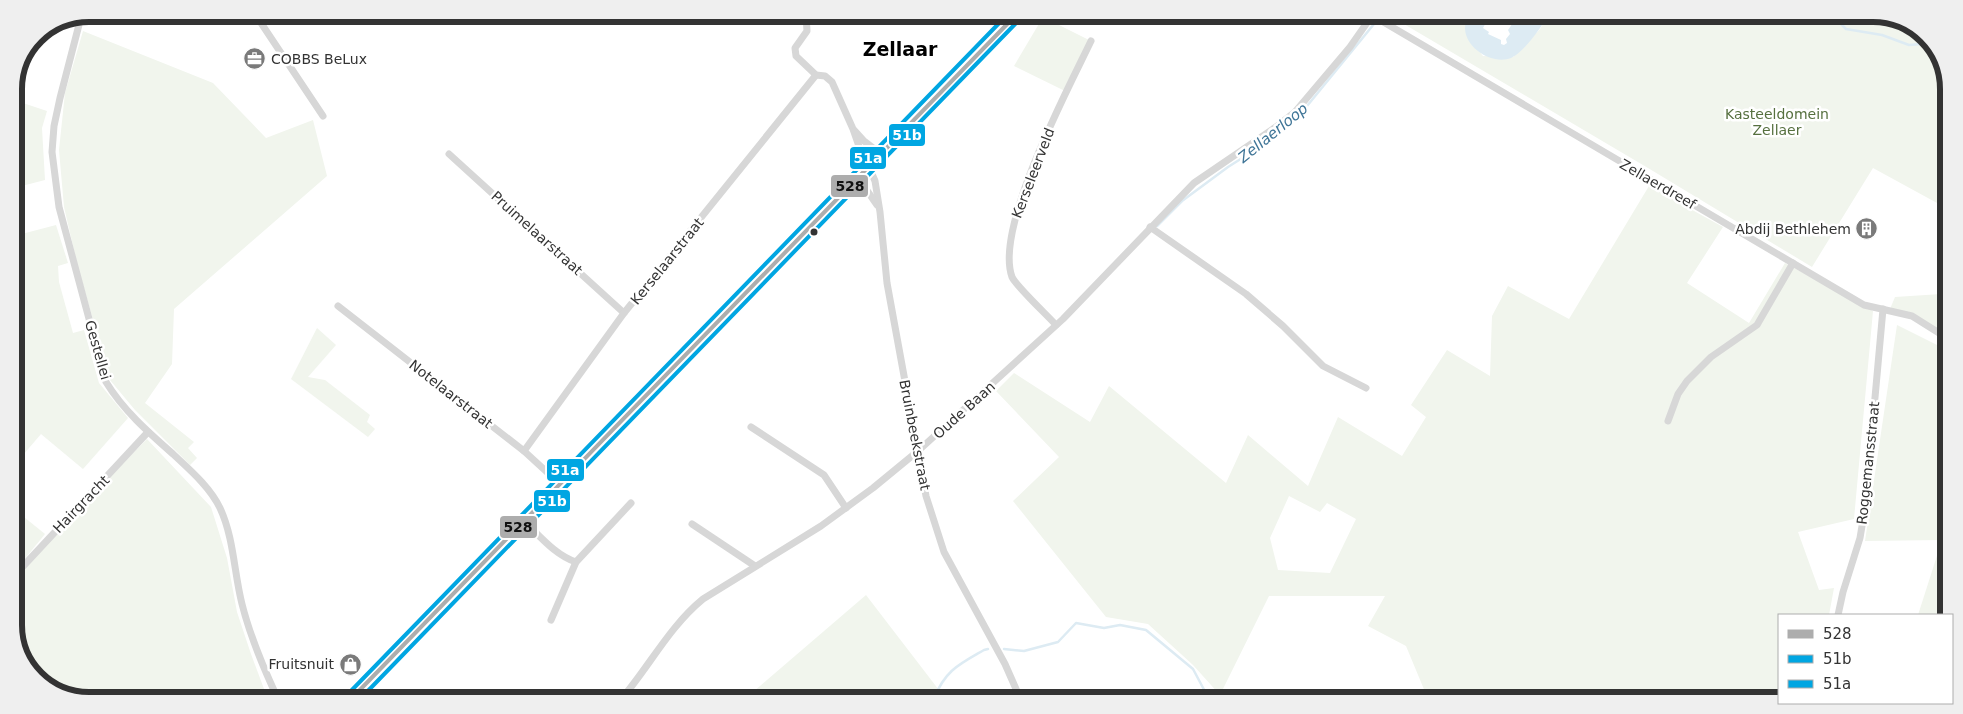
<svg xmlns="http://www.w3.org/2000/svg" width="1963" height="714" font-family="'DejaVu Sans',sans-serif">
<style>
.green{fill:#f1f5ed;fill-rule:evenodd}
.water{fill:#ddebf3}
.lines{fill:none;stroke-linecap:round;stroke-linejoin:round}
.stream{stroke:#ddebf3;stroke-width:2.5}
.minor{stroke:#d7d7d7;stroke-width:7}
.secondary{stroke:#d0d0d0;stroke-width:10}
.bus-1-casing{stroke:#fff;stroke-width:8}
.bus-2-casing{stroke:#fff;stroke-width:8}
.bus-3-casing{stroke:#fff;stroke-width:8}
.bus-1{stroke:#adadad;stroke-width:4}
.bus-2{stroke:#00a6e2;stroke-width:4}
.bus-3{stroke:#00a6e2;stroke-width:4}
.bus-dot{fill:#333;stroke:#fff;stroke-width:2}
.labels{text-anchor:middle;dominant-baseline:central;stroke-width:5;stroke-linejoin:round;paint-order:stroke}
.poi-label{font-size:14px;fill:#333;stroke:#fff;text-anchor:end}
.park-label{font-size:14px;fill:#56703f;stroke:#fff}
.street-label{font-size:14px;fill:#333;stroke:#fff}
.water-label{font-size:15px;font-style:italic;fill:#3f7597;stroke:#fff}
.district-label{font-size:19px;font-weight:bold;fill:#000;stroke:#fff}
.rim{fill:none;stroke:#333;stroke-width:6}
.line-badge{stroke:#fff;stroke-width:2}
.badge-label{font-size:14px;text-anchor:middle;font-weight:bold;fill:#fff}
.pale-badge-label{font-size:14px;text-anchor:middle;font-weight:bold;fill:#111}
</style>
<rect width="100%" height="100%" fill="#fff"/>
<g class="green">
<polygon points="1043,17 1091,41 1067,92 1014,66"/>
<path d="M1392,17H1467C1464,40 1471,39 1483,56L1513,57L1540,29L1547,17L1898,18L1933,43L1949,84L1948,209L1873,168L1812,267L1648,168Z"/>
<polygon points="83,31 213,83 266,138 313,120 327,176 174,309 172,364 145,403 194,442 188,448 197,458 190,465 135,410 110,380 77,263 64,207 59,150 65,93"/>
<polygon points="14,100 47,111 42,128 45,180 14,188"/>
<path d="M1649,186L1723,227L1687,283L1749,323L1785,263L1873,311L1854,519L1798,532L1819,590L1834,588L1829,615H1779V700L1428,699L1406,646L1368,626L1385,596H1269L1220,695L1193,665L1148,624L1106,617L1013,501L1059,457L996,391L1014,373L1090,422L1109,386L1226,483L1248,435L1308,486L1338,417L1402,456L1426,417L1411,405L1447,350L1490,376L1492,316L1508,286L1569,319ZM1289,496L1320,512L1327,503L1356,519L1330,573L1278,570L1270,538Z"/>
<polygon points="56,225 68,263 58,266 59,282 73,333 84,330 99,383 128,418 83,469 41,434 17,462 14,459 14,236"/>
<polygon points="1948,278 1947,335 1890,309 1895,297 1941,294"/>
<polygon points="1897,325 1947,350 1945,615 1918,615 1942,540 1865,541"/>
<polygon points="317,328 336,345 308,377 325,380 370,415 367,422 375,429 368,437 291,379"/>
<polygon points="147,439 211,507 227,558 237,612 251,654 267,697 65,696 30,671 14,630 14,576"/>
<polygon points="14,509 45,534 14,572"/>
<polygon points="866,595 942,694 939,698 746,698"/>
</g>
<path class="water" d="M1467,17H1495L1492,21L1488,19L1483,28L1489,32L1488,34L1501,40V44L1504,45L1507,43L1506,39L1510,34L1508,30L1517,17H1547C1541,28 1523,53 1511,58C1493,65 1466,49 1465,29C1465,25 1466,20 1467,17Z"/>
<g class="lines">
<g class="stream">
<polyline points="1835,18 1846,29 1882,35 1909,45 1933,43"/>
<polyline points="1157,226 1182,201 1228,167 1266,143 1307,106 1374,24"/>
<polyline points="1004,649 1024,651 1058,642 1076,623 1104,628 1120,625 1146,630 1193,669 1209,699"/>
<path d="M934,698C946,670 958,665 984,650L988,649"/>
</g>
<g class="minor">
<polyline points="255,14 323,116"/>
<polyline points="806,15 807,31 795,48 796,56 816,75 825,76 832,82 853,129 867,169"/>
<path d="M81,17L60,98L54,126L52,152L59,207L106,382C123,410 148,432 173,454C190,470 210,487 220,508C234,538 234,573 242,604C250,636 263,667 277,697"/>
<polyline points="1375,17 1864,305 1912,316 1947,338"/>
<polyline points="855,131 864,141 881,154"/>
<polyline points="449,154 624,313"/>
<polyline points="869,167 875,181 880,212 887,283 926,496 944,552 1005,664 1020,698"/>
<polyline points="857,180 866,189 877,205"/>
<polyline points="1150,227 1246,294 1283,326 1323,366 1366,388"/>
<polyline points="338,306 524,451 561,485"/>
<path d="M1056,325C1048,316 1016,286 1012,277C994,228 1068,89 1091,41"/>
<polyline points="1668,421 1678,394 1687,381 1711,357 1757,325 1793,263"/>
<polyline points="751,427 824,475 846,508"/>
<polyline points="524,451 624,313 816,75"/>
<path d="M524,521C540,536 555,555 576,562"/>
<polyline points="692,524 755,566"/>
<polyline points="14,576 148,432"/>
<polyline points="1838,615 1843,592 1860,538 1865,508 1883,309"/>
<polyline points="551,620 576,562 631,503"/>
<path d="M623,697C650,665 670,626 703,599L821,526L873,488L918,451L1063,319L1194,183L1276,127L1295,112L1350,47L1371,17"/>
<polyline points="1101,698 1133,694 1137,699"/>
</g>
<polyline class="secondary" points="353,697 1015,16"/>
<defs>
<polyline id="bus-1" points="353,697 1015,16"/>
<polyline id="bus-2" points="362,697 1019,20"/>
<polyline id="bus-3" points="349,693 1006,16"/>
</defs>
<use href="#bus-1" class="bus-1-casing"/>
<use href="#bus-2" class="bus-2-casing"/>
<use href="#bus-3" class="bus-3-casing"/>
<use href="#bus-1" class="bus-1"/>
<use href="#bus-2" class="bus-2"/>
<use href="#bus-3" class="bus-3"/>
</g>
<defs>
<symbol id="office-disc" viewBox="-11 -11 22 22"><circle r="9.5" fill="#7a7a7a" stroke="#fff"/><path d="M-6-3h4V-5.5h4V-3h4V5H-6ZM-1-4.5V-3h2v-1.5ZM-6 0V1H6V0Z" fill="#fff"/></symbol>
<symbol id="building-disc" viewBox="-11 -11 22 22"><circle r="9.5" fill="#7a7a7a" stroke="#fff"/><path d="M-4-6H4V6H1V3H-1V6H-4ZM-2.5-4.3h1.7v1.8h-1.7ZM.8-4.3h1.7v1.8H.8ZM-2.5-1h1.7V.8h-1.7ZM.8-1h1.7V.8H.8Z" fill="#fff"/></symbol>
<symbol id="shop-disc" viewBox="-11 -11 22 22"><circle r="9.5" fill="#7a7a7a" stroke="#fff"/><path d="M-5-2.5h2.3a2.7 3.5 0 0 1 5.4 0H5L5.5 6h-11ZM-1.5-2.5h3a1.5 2.3 0 0 0-3 0Z" fill="#fff"/></symbol>
</defs>
<g fill-rule="evenodd">
<use href="#office-disc" x="242" y="46" width="25" height="25"/>
<use href="#building-disc" x="1854" y="216" width="25" height="25"/>
<use href="#shop-disc" x="338" y="652" width="25" height="25"/>
</g>
<circle class="bus-dot" cx="814" cy="232" r="4.5"/>
<g class="labels">
<g class="poi-label">
<text x="271" y="59" text-anchor="start">COBBS BeLux</text>
<text x="1851" y="229">Abdij Bethlehem</text>
<text x="334" y="664">Fruitsnuit</text>
</g>
<g class="park-label">
<text x="1777" y="114">Kasteeldomein<tspan x="1777" dy="16">Zellaer</tspan></text>
</g>
<g class="street-label">
<text transform="translate(1033 173) rotate(-69)">Kerseleerveld</text>
<text transform="translate(1658 184) rotate(30)">Zellaerdreef</text>
<text transform="translate(537 233) rotate(42)">Pruimelaarstraat</text>
<text transform="translate(667 261) rotate(-51)">Kerselaarstraat</text>
<text transform="translate(98 350) rotate(74)">Gestellei</text>
<text transform="translate(451 394) rotate(38)">Notelaarstraat</text>
<text transform="translate(964 410) rotate(-42)">Oude Baan</text>
<text transform="translate(915 435) rotate(79)">Bruinbeekstraat</text>
<text transform="translate(1868 463) rotate(-84)">Roggemansstraat</text>
<text transform="translate(81 504) rotate(-46)">Hairgracht</text>
</g>
<g class="water-label">
<text transform="translate(1273 133) rotate(-39)">Zellaerloop</text>
</g>
<g class="district-label">
<text x="900" y="49">Zellaar</text>
</g>
</g>
<path d="M0 0H1963V714H0ZM89 22H1873A67 67 0 0 1 1940 89V625A67 67 0 0 1 1873 692H89A67 67 0 0 1 22 625V89A67 67 0 0 1 89 22Z" fill="#efefef" fill-rule="evenodd"/>
<path class="rim" d="M89 22H1873A67 67 0 0 1 1940 89V625A67 67 0 0 1 1873 692H89A67 67 0 0 1 22 625V89A67 67 0 0 1 89 22Z"/>
<g class="line-badge">
<rect x="888" y="123" width="38" height="24" rx="5" fill="#00a6e2"/>
<rect x="849" y="146" width="38" height="24" rx="5" fill="#00a6e2"/>
<rect x="830" y="174" width="39" height="24" rx="5" fill="#adadad"/>
<rect x="546" y="458" width="39" height="24" rx="5" fill="#00a6e2"/>
<rect x="533" y="489" width="38" height="24" rx="5" fill="#00a6e2"/>
<rect x="499" y="515" width="39" height="24" rx="5" fill="#adadad"/>
</g>
<g class="badge-label">
<text x="907" y="140">51b</text>
<text x="868" y="163">51a</text>
<text x="565" y="475">51a</text>
<text x="552" y="506">51b</text>
</g>
<g class="pale-badge-label">
<text x="850" y="191">528</text>
<text x="518" y="532">528</text>
</g>
<rect x="1778" y="614" width="175" height="90" fill="#ffffff" stroke="#adadad"/>
<rect x="1788" y="630" width="25" height="8" fill="#adadad" stroke="#adadad"/>
<text x="1823" y="639" font-size="15" fill="#333333">528</text>
<rect x="1788" y="655" width="25" height="8" fill="#00a6e2" stroke="#adadad"/>
<text x="1823" y="664" font-size="15" fill="#333333">51b</text>
<rect x="1788" y="680" width="25" height="8" fill="#00a6e2" stroke="#adadad"/>
<text x="1823" y="689" font-size="15" fill="#333333">51a</text>
</svg>
